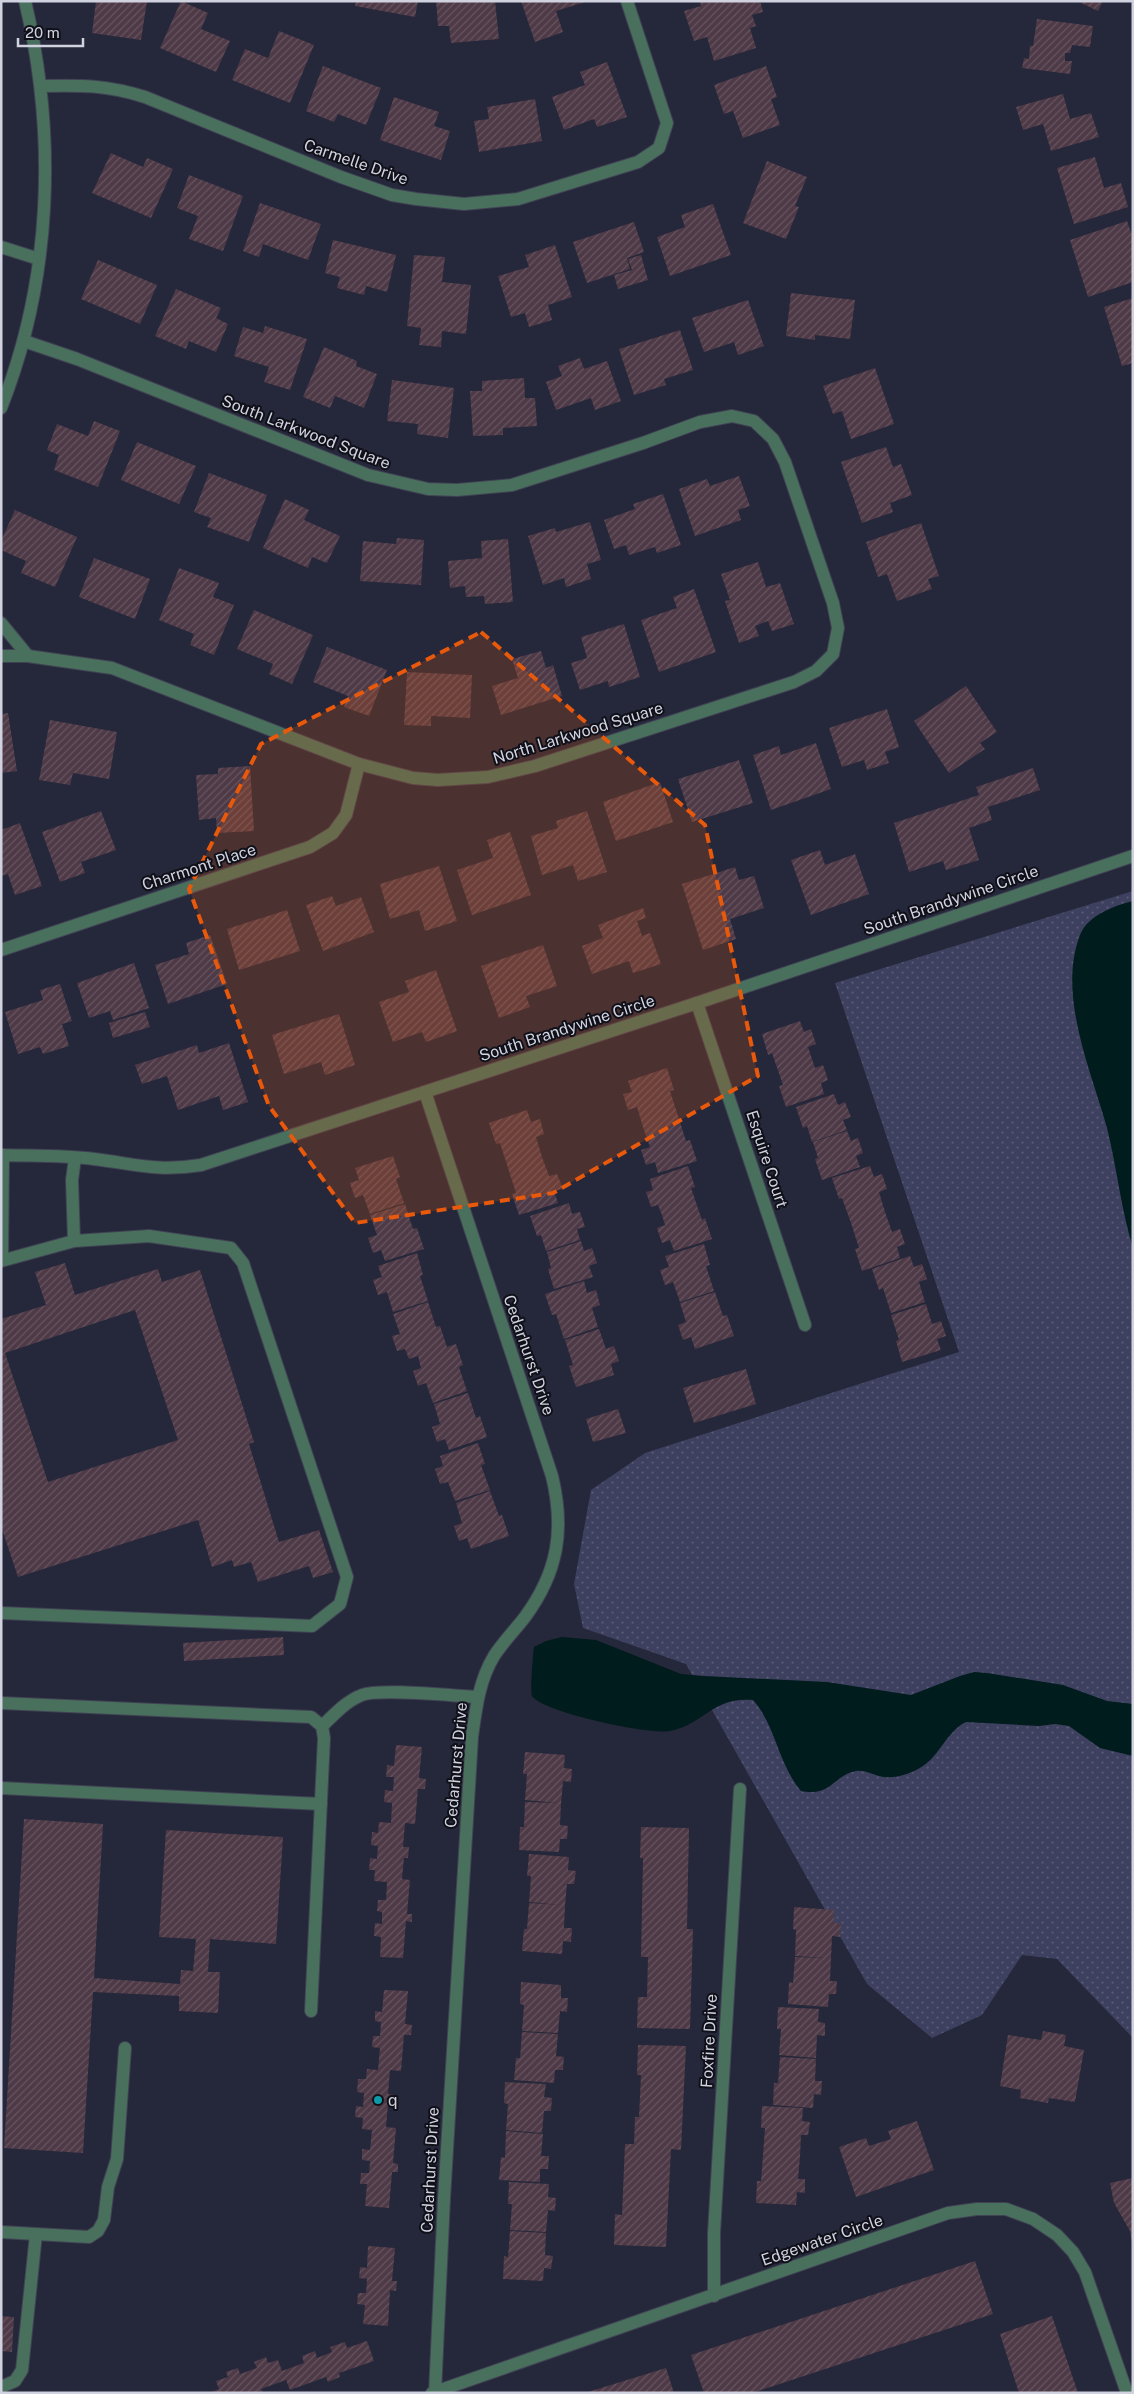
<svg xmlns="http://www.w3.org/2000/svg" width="1134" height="2394" font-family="'Public Sans',sans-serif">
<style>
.grass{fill:url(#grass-dots)}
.water{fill:#011c1d}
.building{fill:url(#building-hatch);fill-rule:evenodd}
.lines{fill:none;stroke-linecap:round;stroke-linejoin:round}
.minor-casing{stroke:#404254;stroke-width:14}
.minor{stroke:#496f5d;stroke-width:12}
.marked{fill:#e8590c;fill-opacity:0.2;stroke:#e8590c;stroke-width:4;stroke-dasharray:10 6;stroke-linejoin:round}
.culture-dot{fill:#0f9aa8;stroke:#101019;stroke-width:2}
.labels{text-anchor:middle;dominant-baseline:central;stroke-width:4;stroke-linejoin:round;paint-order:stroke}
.street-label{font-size:16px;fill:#d0d2df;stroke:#101019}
.poi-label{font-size:16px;fill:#d0d2df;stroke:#101019;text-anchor:start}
</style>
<defs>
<pattern id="grass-dots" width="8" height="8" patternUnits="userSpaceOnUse" patternTransform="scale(1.25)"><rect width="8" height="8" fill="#3e405f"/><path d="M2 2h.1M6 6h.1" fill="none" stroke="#595b76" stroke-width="1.8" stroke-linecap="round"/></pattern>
<pattern id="building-hatch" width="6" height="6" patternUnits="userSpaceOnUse" patternTransform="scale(1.25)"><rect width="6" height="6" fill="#4e3946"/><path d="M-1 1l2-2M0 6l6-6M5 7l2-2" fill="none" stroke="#665560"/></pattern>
</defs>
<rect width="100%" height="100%" fill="#25273a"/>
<polygon class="grass" points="1133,891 1133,2038 1057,1959 1022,1955 982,2015 932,2038 867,1984 686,1664 583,1628 574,1584 591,1490 645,1453 959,1352 835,983"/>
<g class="water">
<path d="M1133,901V1248C1121,1209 1117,1168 1107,1128C1091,1070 1057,995 1080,935C1088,915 1114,906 1133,901Z"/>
<path d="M562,1637L596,1640L681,1674L704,1676L827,1682L911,1695L960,1676L974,1672L987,1673L1063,1685L1107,1701L1133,1704V1756L1100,1748L1069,1726L1055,1724L1039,1726L966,1722C947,1731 940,1755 923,1766C911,1774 893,1780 879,1776C871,1774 865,1770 856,1771C832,1776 832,1797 801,1791C778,1764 776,1726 753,1700C711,1697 705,1724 670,1731C649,1735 542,1712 532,1696C530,1693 533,1653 534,1647L546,1641Z"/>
</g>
<g class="building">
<polygon points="96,1 147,1 141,40 92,33"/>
<polygon points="181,1 208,13 201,29 230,41 216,72 160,48"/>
<polygon points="356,1 418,1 415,17 355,6"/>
<polygon points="436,1 495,1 499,39 451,43 449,26 438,26"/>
<polygon points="521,1 585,1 585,2 556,11 563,32 535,42"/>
<polygon points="700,1 760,1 763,12 752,15 756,26 750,28 756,48 714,61 707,37 694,41 684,11 701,6"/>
<polygon points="1077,1 1103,1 1098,11"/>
<polygon points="1037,19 1093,26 1090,47 1072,45 1070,53 1065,53 1065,61 1072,61 1070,74 1022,68 1024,58 1029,59 1030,46 1033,46"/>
<polygon points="279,31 314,45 290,103 232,80 245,49 268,58"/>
<polygon points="607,62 627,117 597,127 594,119 564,130 552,97 585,85 580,72"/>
<polygon points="323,66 381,88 366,125 338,114 334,122 306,111"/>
<polygon points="766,66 777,97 771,99 780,125 743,138 733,111 724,114 714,85"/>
<polygon points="1063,94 1070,119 1091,113 1099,137 1051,151 1043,124 1023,130 1016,107"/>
<polygon points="394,97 439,112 434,126 450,131 441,160 380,140"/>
<polygon points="535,99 542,141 479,152 474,121 489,119 487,107"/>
<polygon points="111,153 143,167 147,158 173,169 151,218 92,193"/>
<polygon points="1095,157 1104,188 1121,183 1128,207 1074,224 1057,168"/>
<polygon points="767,161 807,177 795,206 799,207 786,239 743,223"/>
<polygon points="189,175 243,196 223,251 189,239 198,216 177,208"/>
<polygon points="260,203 321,224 308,260 263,244 259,257 243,251"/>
<polygon points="713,204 731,255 670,276 657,237 685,227 681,215"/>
<polygon points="1127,221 1133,238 1133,282 1088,297 1070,240"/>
<polygon points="634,222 644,252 627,258 630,269 587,283 573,242"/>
<polygon points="333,240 396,255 387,292 366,286 364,295 337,288 340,277 325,273"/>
<polygon points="555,245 572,297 548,305 552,320 529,327 525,313 511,317 498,276 529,267 525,255"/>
<polygon points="414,255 445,257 442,282 471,285 466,334 442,331 441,347 419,345 421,328 407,326"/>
<polygon points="641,255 648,280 618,289 614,275 632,270 628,259"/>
<polygon points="98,260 157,285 140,324 81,299"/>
<polygon points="176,289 221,308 216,318 228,324 216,352 189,341 186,349 155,336"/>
<polygon points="791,293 855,300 850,339 815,335 815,340 786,336"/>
<polygon points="1133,298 1133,363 1122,366 1104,307"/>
<polygon points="748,300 764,346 738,355 734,342 704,352 692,318"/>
<polygon points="265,326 307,339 290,390 264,382 269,367 234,356 243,327 263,333"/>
<polygon points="680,330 693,370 664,379 666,385 634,395 619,349"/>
<polygon points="324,347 357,361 356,366 377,374 364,408 335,396 330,408 303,397"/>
<polygon points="580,358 584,369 607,361 621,401 595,410 591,398 556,410 546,382 562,376 558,366"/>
<polygon points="875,368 894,424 851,439 842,411 833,414 823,386"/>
<polygon points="524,378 525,398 535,398 537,426 503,428 503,435 473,436 470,391 482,391 482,381"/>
<polygon points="392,380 454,388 448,438 417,434 418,424 387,421"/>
<polygon points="94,421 120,431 98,487 54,470 59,455 47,450 57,424 88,436"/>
<polygon points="137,442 196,466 179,504 121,480"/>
<polygon points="886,447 893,467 901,464 912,495 890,503 893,512 862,523 841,462"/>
<polygon points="209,473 267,495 249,542 207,527 211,518 194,512"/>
<polygon points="739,476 750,506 738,510 741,520 695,536 679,489 707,479 710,486"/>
<polygon points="663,494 681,545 657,553 655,547 629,555 626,545 614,549 604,520 635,509 633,504"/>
<polygon points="285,499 309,510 304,520 340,536 327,563 312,557 308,568 263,548"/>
<polygon points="15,510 77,537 55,587 21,573 26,561 1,550 1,541"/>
<polygon points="590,522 601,560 587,564 591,579 566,587 564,578 543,585 528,536 555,528 556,532"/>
<polygon points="921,523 939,576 928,579 932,589 897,601 887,574 878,577 866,542"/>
<polygon points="397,538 424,540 421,585 360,581 363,541 396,544"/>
<polygon points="508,539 513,602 485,604 484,596 466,597 465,586 450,588 448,561 482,558 481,541"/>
<polygon points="94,558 150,579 135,619 79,597"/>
<polygon points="758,562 766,587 780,583 794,624 772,631 768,621 755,626 759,636 739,643 725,601 730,600 721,574"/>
<polygon points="179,568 219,583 213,597 234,605 214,655 190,645 194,634 159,620"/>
<polygon points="694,589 716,652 659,672 641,620 677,608 673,597"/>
<polygon points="254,610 313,635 292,684 269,674 273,664 237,649"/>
<polygon points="624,624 640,677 609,687 608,681 580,690 571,663 587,658 581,637"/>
<polygon points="327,647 387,670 369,716 344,707 348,696 313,682"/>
<polygon points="541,651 546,668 553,665 562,696 501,715 492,686 518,678 512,659"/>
<polygon points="407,672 472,675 470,718 431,716 431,726 404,725"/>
<polygon points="966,686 997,732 980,743 985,749 949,773 914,721"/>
<polygon points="887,709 899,747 885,752 889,763 867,770 864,760 842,767 829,728"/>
<polygon points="8,713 17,771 1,773 1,714"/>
<polygon points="50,720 117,732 109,779 73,773 70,785 39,780"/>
<polygon points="816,743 831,789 771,810 753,755 779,746 781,755"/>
<polygon points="739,760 753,803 692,822 678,779"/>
<polygon points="250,766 254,831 217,833 216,818 199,820 196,775 218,774 218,768"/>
<polygon points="1033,768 1040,790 988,807 992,820 969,828 979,860 946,870 943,861 909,872 894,823 979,795 976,787"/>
<polygon points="660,782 673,822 616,841 603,802"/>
<polygon points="101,811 116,850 81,862 85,873 60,882 42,832"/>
<polygon points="587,811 607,872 578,881 573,865 542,875 531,836 558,828 556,821"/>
<polygon points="20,823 42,886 15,895 8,874 1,876 1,830"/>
<polygon points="510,832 531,895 472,915 457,870 493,858 487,840"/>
<polygon points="820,850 825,865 855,854 869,894 811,915 791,860"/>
<polygon points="439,866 457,921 425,931 419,910 390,919 380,884"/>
<polygon points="735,867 739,880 754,876 764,908 730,919 736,939 703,950 682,884"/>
<polygon points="332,896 336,906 361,897 374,932 323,951 306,905"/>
<polygon points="643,908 646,918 637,921 642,936 650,933 661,964 633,973 629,961 592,974 582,946 603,938 598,925"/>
<polygon points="287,910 300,951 239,970 227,929"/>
<polygon points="210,935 227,984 168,1004 155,965 189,954 186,943"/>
<polygon points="543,945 557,986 526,996 530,1007 499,1018 481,966"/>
<polygon points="134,963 149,1008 113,1020 110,1011 89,1018 77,983"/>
<polygon points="436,970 457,1031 426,1042 422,1032 393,1042 379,1002 409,992 405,981"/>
<polygon points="60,984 72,1021 62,1024 69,1046 43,1054 40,1047 18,1054 5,1012 43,1000 40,990"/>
<polygon points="145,1012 150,1027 113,1038 109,1023"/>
<polygon points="339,1014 355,1065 325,1075 321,1062 284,1074 272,1035"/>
<polygon points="800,1021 804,1032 811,1029 816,1044 808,1047 815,1068 823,1065 828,1080 821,1083 824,1094 786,1107 779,1086 783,1085 772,1053 768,1055 762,1034"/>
<polygon points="229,1043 248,1102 223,1110 219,1096 178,1110 167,1076 142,1084 135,1065 197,1045 199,1053"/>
<polygon points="667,1068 674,1090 670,1091 686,1141 690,1140 697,1161 658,1173 655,1162 646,1165 641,1150 650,1147 643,1127 637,1107 628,1110 623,1094 632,1092 628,1081"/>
<polygon points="834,1094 838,1105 845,1102 851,1117 843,1120 847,1130 812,1142 807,1126 803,1128 796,1107"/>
<polygon points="527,1110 531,1122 540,1119 544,1134 536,1137 542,1157 549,1176 557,1174 563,1189 554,1191 558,1203 519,1215 512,1194 516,1193 500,1143 496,1144 489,1123"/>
<polygon points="847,1131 851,1141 858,1138 863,1153 856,1156 860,1167 822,1180 815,1159 818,1158 813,1142"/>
<polygon points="393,1156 400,1177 396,1179 404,1203 370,1214 363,1195 355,1198 350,1183 359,1180 355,1168"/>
<polygon points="688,1166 695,1187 691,1188 702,1220 705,1218 712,1239 674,1251 670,1240 662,1243 657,1228 665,1225 662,1215 658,1205 651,1207 646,1192 653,1190 650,1179"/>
<polygon points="870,1166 874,1177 882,1174 887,1189 879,1192 885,1212 892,1232 900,1229 905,1244 897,1247 900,1258 862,1271 855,1249 859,1248 851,1223 842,1198 839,1199 832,1178"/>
<polygon points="569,1203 572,1214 580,1212 585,1227 577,1229 580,1240 546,1251 541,1235 537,1236 530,1216"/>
<polygon points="405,1204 413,1229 417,1228 424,1249 385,1261 381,1250 373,1253 368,1238 377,1235 370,1215"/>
<polygon points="581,1241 584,1251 592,1248 597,1263 589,1266 593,1277 554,1289 548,1269 551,1268 547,1252"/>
<polygon points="704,1244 710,1265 706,1266 714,1291 680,1302 673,1282 665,1285 660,1270 669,1267 665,1256"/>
<polygon points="417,1253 423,1275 420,1276 428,1301 393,1312 387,1292 378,1295 373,1280 382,1277 378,1266"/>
<polygon points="910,1256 914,1267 922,1264 927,1279 919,1282 925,1302 891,1313 883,1288 879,1290 872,1269"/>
<path d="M65,1263L75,1295L158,1269L162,1282L200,1270L254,1442L249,1444L279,1542L319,1530L333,1572L313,1578L309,1566L258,1582L251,1562L234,1567L232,1560L212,1567L198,1520L18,1577L1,1526V1319L46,1305L35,1272ZM135,1310L178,1440L48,1482L5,1353Z"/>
<polygon points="584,1281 587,1293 596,1290 600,1305 592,1308 598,1327 564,1339 556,1314 552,1315 545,1294"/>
<polygon points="715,1292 723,1316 727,1315 734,1336 695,1349 691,1337 683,1340 678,1325 686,1322 680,1303"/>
<polygon points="428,1302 436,1327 440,1326 447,1347 456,1344 463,1365 459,1367 467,1391 433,1403 426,1383 418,1386 413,1371 421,1368 418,1356 409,1359 405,1349 397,1351 392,1336 400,1334 393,1314"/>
<polygon points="926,1304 932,1324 941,1321 946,1336 937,1339 941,1350 902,1362 896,1341 899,1340 891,1315"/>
<polygon points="599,1329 606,1349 614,1346 619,1361 611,1364 614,1375 576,1387 569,1366 573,1365 565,1340"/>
<polygon points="746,1369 756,1404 694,1423 683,1388"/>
<polygon points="468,1393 476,1418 480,1416 487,1437 449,1450 445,1439 437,1442 432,1427 440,1424 434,1404"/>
<polygon points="618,1409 626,1433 593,1442 586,1419"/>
<polygon points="478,1443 485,1464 481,1465 490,1490 455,1501 448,1482 440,1484 435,1469 443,1466 440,1456"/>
<polygon points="490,1491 499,1516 502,1515 509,1536 471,1549 467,1538 459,1541 454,1526 462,1523 456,1503"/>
<polygon points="283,1637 284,1655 184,1661 183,1643"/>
<polygon points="396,1745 422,1747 419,1778 426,1779 425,1789 418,1789 415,1824 405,1823 403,1847 409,1847 408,1858 404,1858 402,1879 410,1880 407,1914 412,1914 412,1922 406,1921 403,1958 380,1957 381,1937 374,1936 375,1923 382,1924 382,1912 377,1911 378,1900 386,1900 387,1882 374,1881 375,1870 369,1870 370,1858 377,1859 378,1846 371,1845 372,1832 378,1833 379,1822 391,1823 392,1803 384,1802 385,1790 393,1791 394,1777 386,1777 387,1765 394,1766"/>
<polygon points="525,1752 565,1755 564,1768 572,1769 571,1782 563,1781 561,1804 560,1825 568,1826 567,1839 560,1839 559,1852 519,1850 520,1827 524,1827 525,1802 558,1803 525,1800 527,1774 523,1774"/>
<polygon points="24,1819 103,1824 94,1978 180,1984 181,1970 193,1971 196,1939 159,1937 166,1830 283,1837 276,1944 210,1939 208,1972 220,1972 218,2013 179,2011 179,1996 93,1992 83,2153 4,2148"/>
<polygon points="641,1827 689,1828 687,1929 693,1929 690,2029 637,2028 638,1997 647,1997 648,1957 641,1957 643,1858 640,1858"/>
<polygon points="529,1854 569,1857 568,1870 576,1871 574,1884 567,1884 565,1906 564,1928 572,1928 571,1942 563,1941 562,1954 522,1951 524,1929 527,1929 529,1903 562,1905 529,1902 531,1876 527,1876"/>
<polygon points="794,1907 834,1910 834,1923 841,1923 840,1937 832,1936 830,1981 837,1981 836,1994 829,1994 828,2007 788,2004 789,1982 793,1983 795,1957 828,1958 795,1956 796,1930 793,1929"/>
<polygon points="521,1982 561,1985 561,1998 568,1998 567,2012 560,2011 558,2033 522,2031 524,2005 520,2004"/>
<polygon points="384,1990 408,1991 405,2024 412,2025 411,2035 404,2035 401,2071 390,2070 388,2094 394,2095 393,2105 388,2105 386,2127 396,2128 393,2163 398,2164 398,2172 392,2172 389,2208 365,2206 367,2184 360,2184 361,2173 369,2173 370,2161 362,2160 362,2149 370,2150 372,2130 362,2129 363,2118 355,2117 356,2106 363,2107 364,2093 357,2092 358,2079 366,2079 367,2069 378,2070 380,2048 372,2047 373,2036 380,2036 381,2022 375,2021 375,2011 382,2012"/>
<polygon points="778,2007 819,2009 818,2022 825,2023 825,2036 817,2035 816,2058 779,2055 781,2029 777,2029"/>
<polygon points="1043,2031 1066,2035 1064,2046 1084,2050 1075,2102 1049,2098 1048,2103 1020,2098 1021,2090 1000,2086 1008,2035 1041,2040"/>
<polygon points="522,2032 558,2034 556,2056 564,2057 563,2070 555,2070 554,2083 514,2080 516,2058 520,2058"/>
<polygon points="638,2045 686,2046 681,2150 671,2149 666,2247 614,2245 615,2214 622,2215 625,2144 634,2144 635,2117 639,2117 641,2075 637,2075"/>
<polygon points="780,2057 816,2059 815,2081 822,2081 821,2095 814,2094 813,2108 773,2105 774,2083 778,2083"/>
<polygon points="505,2082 546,2084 544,2097 552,2098 551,2111 544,2111 542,2133 506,2130 508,2104 504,2103"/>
<polygon points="762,2106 803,2108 802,2121 810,2122 808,2135 801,2135 800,2157 798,2179 805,2179 805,2193 797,2192 796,2205 756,2203 757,2181 761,2181 763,2155 765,2128 761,2128"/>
<polygon points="917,2121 934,2170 856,2197 839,2147 866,2138 869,2146 891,2139 888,2131"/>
<polygon points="506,2131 543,2134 541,2156 549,2156 548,2169 540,2169 540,2182 499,2180 501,2157 505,2158"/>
<polygon points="1133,2178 1133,2243 1132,2243 1130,2231 1114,2203 1110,2183"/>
<polygon points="509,2182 549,2184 548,2197 556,2198 555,2211 548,2210 546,2232 510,2230 512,2204 508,2204"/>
<polygon points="510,2231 546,2233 545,2255 553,2256 551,2269 544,2268 543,2281 503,2279 504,2256 508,2257"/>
<polygon points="368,2246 395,2248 392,2281 397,2281 396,2291 390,2290 388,2326 363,2324 365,2305 357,2304 358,2293 366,2293 367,2279 359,2278 360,2267 367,2268"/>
<polygon points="975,2261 993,2314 752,2393 704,2393 691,2355"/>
<polygon points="1,2316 14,2317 12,2352 1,2351"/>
<polygon points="1052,2316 1078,2393 1019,2393 1000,2334"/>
<polygon points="367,2341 374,2361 339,2373 340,2377 328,2382 326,2377 290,2390 286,2380 261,2389 263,2393 209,2393 219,2389 216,2381 228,2377 226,2372 238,2368 240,2374 257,2368 254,2362 266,2357 268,2363 278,2360 282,2371 304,2363 302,2356 315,2351 317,2358 332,2352 330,2347 345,2342 347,2348"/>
<polygon points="666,2368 674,2393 588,2393 588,2392"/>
</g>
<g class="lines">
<defs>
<g id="minor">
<path d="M42,86C81,85 107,85 145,97L341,177L392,195L416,199L464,204L518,199L638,162L659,148L667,123L627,1"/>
<polyline points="1,247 39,259"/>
<path d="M1,408C52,279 57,136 25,1"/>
<polyline points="1,623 28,656"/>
<polyline points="1,656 28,656 112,668 359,764 413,778 438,780 488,777 535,766 794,682 816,671 833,654 838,628 833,603 785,462 773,439 754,421 732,416 700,422 643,443 512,485 457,490 428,489 368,475 77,359 24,341"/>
<polyline points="1,950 310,847 333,833 346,815 359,764"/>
<polyline points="697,1003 805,1325"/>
<path d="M425,1092L552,1476C565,1530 558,1572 525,1617C515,1630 503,1642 494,1656C479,1681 476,1708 472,1737L444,2199L435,2393"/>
<path d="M1,1155C32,1156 64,1155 94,1159C136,1164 157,1172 201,1165L697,1003L1133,856"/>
<polyline points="74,1241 72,1180 75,1158"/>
<polyline points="2,1260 3,1155"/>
<polyline points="1,1261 74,1241 149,1236 231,1248 243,1263 347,1577 340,1604 312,1626 1,1613"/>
<polyline points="1,1703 311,1717 322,1726 324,1738 311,2011"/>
<path d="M322,1726C334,1715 346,1701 362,1695C381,1688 454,1696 478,1697"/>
<polyline points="1,1788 321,1804"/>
<polyline points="1,2232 89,2237 98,2231 104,2220 108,2187 117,2159 125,2048"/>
<polyline points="714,2296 714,2233 740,1789"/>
<polyline points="1,2387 15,2381 22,2370 36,2234"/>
<polyline points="432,2393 948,2213 977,2209 1006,2209 1033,2219 1057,2235 1073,2252 1085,2272 1127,2393"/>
</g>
</defs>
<use href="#minor" class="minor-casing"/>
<use href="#minor" class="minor"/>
</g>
<path class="marked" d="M481,632L705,825L758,1076L553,1193L355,1223L269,1106L189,889L261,744Z"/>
<circle class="culture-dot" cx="378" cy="2100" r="5"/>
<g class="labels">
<g class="street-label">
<text transform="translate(356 162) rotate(19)">Carmelle Drive</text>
<text transform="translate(306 432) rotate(21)">South Larkwood Square</text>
<text transform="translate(578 733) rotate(-17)">North Larkwood Square</text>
<text transform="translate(199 867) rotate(-18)">Charmont Place</text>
<text transform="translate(951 900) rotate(-19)">South Brandywine Circle</text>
<text transform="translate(567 1028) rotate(-18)">South Brandywine Circle</text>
<text transform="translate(767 1159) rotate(72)">Esquire Court</text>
<text transform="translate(529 1355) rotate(71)">Cedarhurst Drive</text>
<text transform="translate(456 1765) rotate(-85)">Cedarhurst Drive</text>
<text transform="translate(709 2041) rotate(-87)">Foxfire Drive</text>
<text transform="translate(430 2170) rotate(-87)">Cedarhurst Drive</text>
<text transform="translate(822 2240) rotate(-19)">Edgewater Circle</text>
</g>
<g class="poi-label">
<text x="388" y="2100">q</text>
</g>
</g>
<rect width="1134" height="2394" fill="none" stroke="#d0d2df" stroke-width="5"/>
<path d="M18 38v8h65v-8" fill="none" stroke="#d0d2df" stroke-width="2.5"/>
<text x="25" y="38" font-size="15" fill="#d0d2df" stroke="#101019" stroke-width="4" paint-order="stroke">20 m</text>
</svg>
